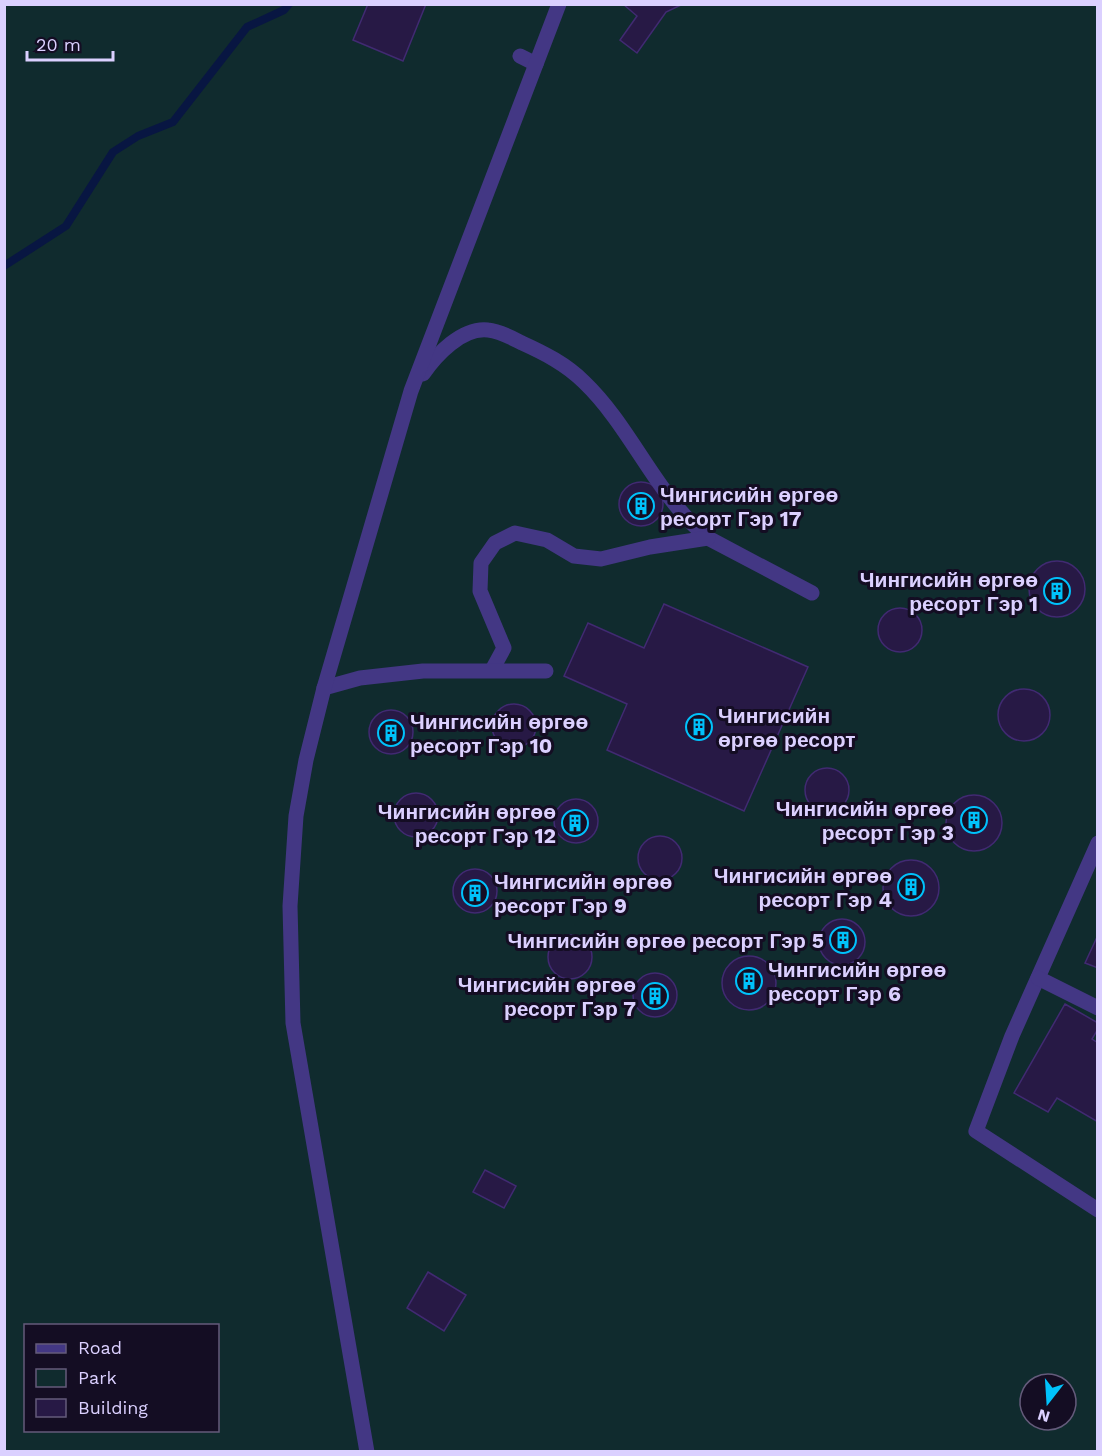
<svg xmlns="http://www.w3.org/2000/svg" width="1102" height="1456" font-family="'Work Sans',sans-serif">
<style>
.green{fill:#102b2e;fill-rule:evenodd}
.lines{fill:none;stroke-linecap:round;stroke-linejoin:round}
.stream{stroke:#081642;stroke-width:8}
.building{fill:#271945;stroke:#412a72;stroke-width:1.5}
.minor{stroke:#433784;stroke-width:15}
.labels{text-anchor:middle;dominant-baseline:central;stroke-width:6;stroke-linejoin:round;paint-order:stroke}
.poi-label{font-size:21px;font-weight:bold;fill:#dbd0ff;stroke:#140d23;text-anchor:end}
</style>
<rect width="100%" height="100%" fill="#140d23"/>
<path class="green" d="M5,5H1097V1451L5,1452ZM26,1326H218V1430H26ZM1030,1384H1066V1420H1030Z"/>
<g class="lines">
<polyline class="stream" points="4,266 66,226 113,152 138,136 173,122 247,27 284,10 289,4"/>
</g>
<g class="building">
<polygon points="368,4 426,4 403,61 353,40"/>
<polygon points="623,4 683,4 666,12 637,53 620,40 637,16"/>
<circle cx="641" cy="504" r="22"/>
<circle cx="1057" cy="589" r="28"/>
<polygon points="664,604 808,667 744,811 607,750 627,704 564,676 588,623 644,648"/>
<circle cx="900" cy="630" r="22"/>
<circle cx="1024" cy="715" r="26"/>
<circle cx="514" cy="726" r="22"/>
<circle cx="391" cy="732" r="22"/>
<circle cx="827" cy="790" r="22"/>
<circle cx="416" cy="815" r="22"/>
<circle cx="974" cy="823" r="28"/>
<circle cx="576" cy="821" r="22"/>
<circle cx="660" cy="858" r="22"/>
<circle cx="911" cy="888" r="28"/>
<circle cx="475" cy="891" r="22"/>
<circle cx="842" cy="942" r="23"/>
<circle cx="570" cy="957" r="22"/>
<polygon points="1098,935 1098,968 1085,963"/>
<circle cx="749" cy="983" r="27"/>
<circle cx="655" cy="995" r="22"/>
<polygon points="1065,1004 1098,1023 1098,1029 1092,1039 1098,1043 1098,1122 1057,1098 1048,1112 1014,1093"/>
<polygon points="485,1170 516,1186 504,1208 473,1192"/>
<polygon points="428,1272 466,1295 444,1331 407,1308"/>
</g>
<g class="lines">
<g class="minor">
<polyline points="520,56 536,64"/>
<path d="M423,374C436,355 462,327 488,330C500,331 512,338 522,343C544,353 566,364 584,382C632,428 656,496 708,538L812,593"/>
<polyline points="492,670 504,648 480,591 481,563 495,543 515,533 547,540 574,556 601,559 650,547 708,538"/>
<polyline points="324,688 360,678 423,671 546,671"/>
<polyline points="1098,843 1012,1036 976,1131 1098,1210"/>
<polyline points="1038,978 1098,1008"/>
<polyline points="367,1452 293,1023 290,906 296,816 306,760 324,688 411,391 559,4"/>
</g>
</g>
<defs>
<symbol id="building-ring" viewBox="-11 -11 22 22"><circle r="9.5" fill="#140d23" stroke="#00c2fb" stroke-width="1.5"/><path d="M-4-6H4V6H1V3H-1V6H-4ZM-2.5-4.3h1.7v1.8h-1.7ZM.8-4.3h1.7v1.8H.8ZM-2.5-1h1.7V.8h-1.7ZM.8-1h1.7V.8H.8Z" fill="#00c2fb"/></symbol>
</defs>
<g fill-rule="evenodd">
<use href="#building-ring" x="626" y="491" width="30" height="30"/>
<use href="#building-ring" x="1042" y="576" width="30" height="30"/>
<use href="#building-ring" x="684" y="712" width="30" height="30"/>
<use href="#building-ring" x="376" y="718" width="30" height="30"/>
<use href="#building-ring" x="959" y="805" width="30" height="30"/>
<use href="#building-ring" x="560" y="808" width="30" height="30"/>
<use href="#building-ring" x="896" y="872" width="30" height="30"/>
<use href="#building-ring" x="460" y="878" width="30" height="30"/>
<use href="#building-ring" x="828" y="925" width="30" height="30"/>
<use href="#building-ring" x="734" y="966" width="30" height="30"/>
<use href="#building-ring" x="640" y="981" width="30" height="30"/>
</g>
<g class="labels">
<g class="poi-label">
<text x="660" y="494" text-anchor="start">Чингисийн өргөө<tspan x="660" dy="24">ресорт Гэр 17</tspan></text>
<text x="1038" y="579">Чингисийн өргөө<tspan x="1038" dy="24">ресорт Гэр 1</tspan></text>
<text x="718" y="715" text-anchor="start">Чингисийн<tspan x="718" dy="24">өргөө ресорт</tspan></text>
<text x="410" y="721" text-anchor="start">Чингисийн өргөө<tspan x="410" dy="24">ресорт Гэр 10</tspan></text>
<text x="954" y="808">Чингисийн өргөө<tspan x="954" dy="24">ресорт Гэр 3</tspan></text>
<text x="556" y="811">Чингисийн өргөө<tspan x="556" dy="24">ресорт Гэр 12</tspan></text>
<text x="892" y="875">Чингисийн өргөө<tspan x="892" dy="24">ресорт Гэр 4</tspan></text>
<text x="494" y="881" text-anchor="start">Чингисийн өргөө<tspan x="494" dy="24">ресорт Гэр 9</tspan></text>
<text x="824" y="940">Чингисийн өргөө ресорт Гэр 5</text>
<text x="768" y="969" text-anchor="start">Чингисийн өргөө<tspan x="768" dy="24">ресорт Гэр 6</tspan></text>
<text x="636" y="984">Чингисийн өргөө<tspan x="636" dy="24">ресорт Гэр 7</tspan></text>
</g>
</g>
<rect width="1102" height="1456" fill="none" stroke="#dbd0ff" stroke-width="12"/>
<rect x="24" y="1324" width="195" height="108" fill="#140d23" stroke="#645b7b" stroke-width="1.5"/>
<rect x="36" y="1344" width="30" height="9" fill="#433784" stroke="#645b7b" stroke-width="1.5"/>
<text x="78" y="1354" font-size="18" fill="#dbd0ff">Road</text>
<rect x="36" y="1369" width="30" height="18" fill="#102b2e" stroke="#645b7b" stroke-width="1.5"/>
<text x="78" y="1384" font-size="18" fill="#dbd0ff">Park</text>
<rect x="36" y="1399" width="30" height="18" fill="#271945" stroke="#645b7b" stroke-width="1.5"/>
<text x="78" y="1414" font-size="18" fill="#dbd0ff">Building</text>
<g transform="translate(1048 1402) rotate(197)"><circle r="28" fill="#140d23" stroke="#645b7b" stroke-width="1.5"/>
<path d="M0-4.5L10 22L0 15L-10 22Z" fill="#00c2fb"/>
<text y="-9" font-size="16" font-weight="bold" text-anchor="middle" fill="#dbd0ff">N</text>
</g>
<path d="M27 51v9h86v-9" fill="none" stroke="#dbd0ff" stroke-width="3"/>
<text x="36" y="51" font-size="18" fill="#dbd0ff" stroke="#140d23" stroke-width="4.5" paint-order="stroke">20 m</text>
</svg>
